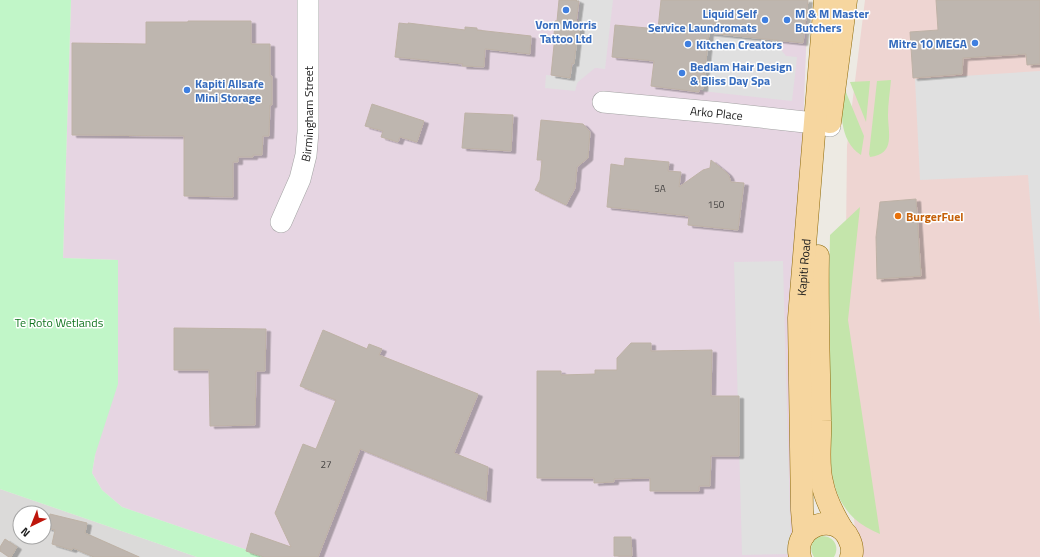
<svg xmlns="http://www.w3.org/2000/svg" width="1040" height="557" font-family="'Titillium Web',sans-serif">
<style>
.residential{fill:#dbdad9;fill-rule:evenodd}
.commercial{fill:#eed5d2}
.industrial{fill:#e6d5e2}
.grass{fill:#c4e5ab}
.park{fill:#c1f6c8}
.parking{fill:#e0e0e0}
.building{fill:#beb6af;stroke:#beb2a6;filter:url(#shadow)}
.lines{fill:none;stroke-linecap:round;stroke-linejoin:round}
.minor-casing{stroke:#a3a3a3;stroke-width:22}
.major-casing{stroke:#8d6908;stroke-width:23}
.minor{stroke:#fff;stroke-width:21}
.major{stroke:#f6d69f;stroke-width:22}
.shop-dot{fill:#3f7fe0;stroke:#fff;stroke-width:1.5}
.food-dot{fill:#e8710a;stroke:#fff;stroke-width:1.5}
.labels{text-anchor:middle;dominant-baseline:central;stroke-width:3;stroke-linejoin:round;paint-order:stroke}
.number-label{font-size:10px;fill:#444241}
.shop-label{font-size:12px;font-weight:bold;fill:#366cbe;stroke:#fff;text-anchor:start}
.street-label{font-size:12px;fill:#1c1c1c;stroke:#fff}
.food-label{font-size:12px;font-weight:bold;fill:#c56008;stroke:#fff;text-anchor:start}
.park-label{font-size:12px;fill:#11741f;stroke:#fff}
</style>
<defs>
<filter id="shadow"><feDropShadow dx="4.5" dy="2.5" stdDeviation="0" flood-color="#0004"/></filter>
</defs>
<rect width="100%" height="100%" fill="#edeae3"/>
<path class="residential" d="M0,489L197,557H0ZM20,513H44V537H20Z"/>
<polygon class="commercial" points="865,0 1040,0 1040,557 856,557 845,327 847,146"/>
<polygon class="industrial" points="71,0 808,0 797,280 796,557 268,557 122,507 102,490 92,473 95,455 118,260 63,258"/>
<g class="grass">
<path d="M891,80C890,92 888,103 888,115C888,133 896,154 870,157L869,154L877,81Z"/>
<polygon points="870,81 866,122 850,82"/>
<path d="M843,85L864,136L861,155C838,140 841,109 843,85Z"/>
<path d="M860,207L848,320L880,534C876,532 871,530 866,527C843,514 833,490 831,465L829,284L830,235Z"/>
<path d="M822,536C834,536 840,547 834,557H814C808,548 812,538 822,536Z"/>
</g>
<polygon class="park" points="0,0 71,0 63,258 118,260 118,384 95,455 92,473 102,490 122,507 268,557 197,557 0,489"/>
<g class="parking">
<polygon points="577,0 613,0 605,69 597,68 595,68 578,82 577,84 575,91 545,88 546,75 570,78 573,64 574,63 577,38 579,37 580,24 578,23 580,2 576,1"/>
<polygon points="709,33 783,41 782,51 786,56 797,57 792,101 702,91 702,89 703,89"/>
<polygon points="1040,71 1040,325 1028,175 920,180 915,79"/>
<polygon points="783,261 791,554 742,555 734,262"/>
</g>
<g class="building">
<polygon points="559,0 577,0 576,1 579,1 576,23 580,23 579,38 577,38 574,64 572,63 570,78 551,75 555,35 554,35 555,21 557,21"/>
<polygon points="661,0 808,0 803,43 709,33 703,89 699,89 699,92 651,86 654,61 612,57 615,25 658,29"/>
<polygon points="936,0 1040,0 1040,64 1027,65 1026,54 963,58 962,74 913,78 910,32 938,30"/>
<polygon points="188,21 251,21 251,44 270,44 270,76 272,76 272,105 270,105 269,136 263,136 262,155 253,155 253,157 238,157 238,162 233,162 233,197 184,196 184,136 72,135 72,43 146,44 146,22 188,22"/>
<polygon points="399,23 408,24 408,23 465,30 465,27 477,28 477,30 531,36 530,54 485,49 484,67 462,66 463,64 395,57"/>
<polygon points="372,104 424,121 417,142 400,137 398,142 381,137 383,131 365,126"/>
<polygon points="465,113 513,115 511,151 462,148"/>
<polygon points="541,120 583,124 590,132 588,158 577,167 575,188 566,205 535,190 540,180 542,160 537,160"/>
<polygon points="625,158 669,162 668,171 681,172 679,187 703,170 710,168 711,160 727,173 729,176 731,182 744,183 738,230 688,225 689,216 607,207 611,164 624,166"/>
<polygon points="916,199 921,276 877,279 876,237 880,202"/>
<polygon points="174,328 266,329 265,371 256,371 255,425 210,426 209,370 174,370"/>
<polygon points="323,330 367,349 369,344 382,349 379,355 478,394 454,453 488,467 486,500 360,449 318,557 264,557 246,551 251,533 291,547 275,513 303,444 316,449 336,400 300,386"/>
<polygon points="631,343 651,343 651,351 712,350 711,396 739,396 739,456 711,456 710,486 699,486 699,491 650,491 650,478 614,479 614,482 594,483 594,478 537,478 537,371 561,371 561,375 595,374 595,370 617,370 617,358"/>
<polygon points="50,514 87,523 85,533 139,557 94,557 73,548 72,550 52,544 55,530 47,528"/>
<polygon points="614,537 631,537 632,556 614,556"/>
<polygon points="5,539 17,547 11,557 9,557 0,551 0,547"/>
</g>
<g class="lines">
<defs>
<g id="minor">
<path id="s1" d="M603,102L722,113L805,122L830,126"/>
<path id="s2" d="M281,222L300,179L306,155L308,132V0"/>
</g>
<g id="major">
<polyline points="830,122 846,0"/>
<path d="M818,256C817,311 819,366 820,421C821,440 817,463 822,482C825,499 833,514 842,529"/>
<path id="s3" d="M804,535L802,510L799,318L825,0"/>
<path d="M800,557C792,526 836,510 849,539C852,545 853,551 851,557"/>
</g>
</defs>
<use href="#minor" class="minor-casing"/>
<use href="#major" class="major-casing"/>
<use href="#minor" class="minor"/>
<use href="#major" class="major"/>
</g>
<g class="shop-dot">
<circle cx="566" cy="10" r="4"/>
<circle cx="765" cy="20" r="4"/>
<circle cx="787" cy="20" r="4"/>
<circle cx="975" cy="43" r="4"/>
<circle cx="688" cy="44" r="4"/>
<circle cx="682" cy="73" r="4"/>
<circle cx="187" cy="90" r="4"/>
</g>
<circle class="food-dot" cx="898" cy="216" r="4"/>
<g class="labels">
<g class="number-label">
<text x="660" y="188">5A</text>
<text x="716" y="204">150</text>
<text x="326" y="464">27</text>
</g>
<g class="shop-label">
<text x="757" y="13" text-anchor="end">Liquid Self<tspan x="757" dy="14">Service Laundromats</tspan></text>
<text x="795" y="13">M &amp; M Master<tspan x="795" dy="14">Butchers</tspan></text>
<text x="566" y="24" text-anchor="middle">Vorn Morris<tspan x="566" dy="14">Tattoo Ltd</tspan></text>
<text x="967" y="43" text-anchor="end">Mitre 10 MEGA</text>
<text x="696" y="44">Kitchen Creators</text>
<text x="690" y="66">Bedlam Hair Design<tspan x="690" dy="14">&amp; Bliss Day Spa</tspan></text>
<text x="195" y="83">Kapiti Allsafe<tspan x="195" dy="14">Mini Storage</tspan></text>
</g>
<g class="street-label">
<text stroke="none"><textPath href="#s2" startOffset="113">Birmingham Street</textPath></text>
<text stroke="none"><textPath href="#s1" startOffset="114">Arko Place</textPath></text>
<text stroke="none"><textPath href="#s3" startOffset="268">Kapiti Road</textPath></text>
</g>
<g class="food-label">
<text x="906" y="216">BurgerFuel</text>
</g>
<g class="park-label">
<text x="59" y="322">Te Roto Wetlands</text>
</g>
</g>
<g transform="translate(32 525) rotate(223)"><circle r="19" fill="#ffffff" stroke="#a4a4a4"/>
<path d="M0-3L7 15L0 10L-7 15Z" fill="#be150b"/>
<text y="-6" font-size="11" font-weight="bold" text-anchor="middle" fill="#1c1c1c">N</text>
</g>
</svg>
